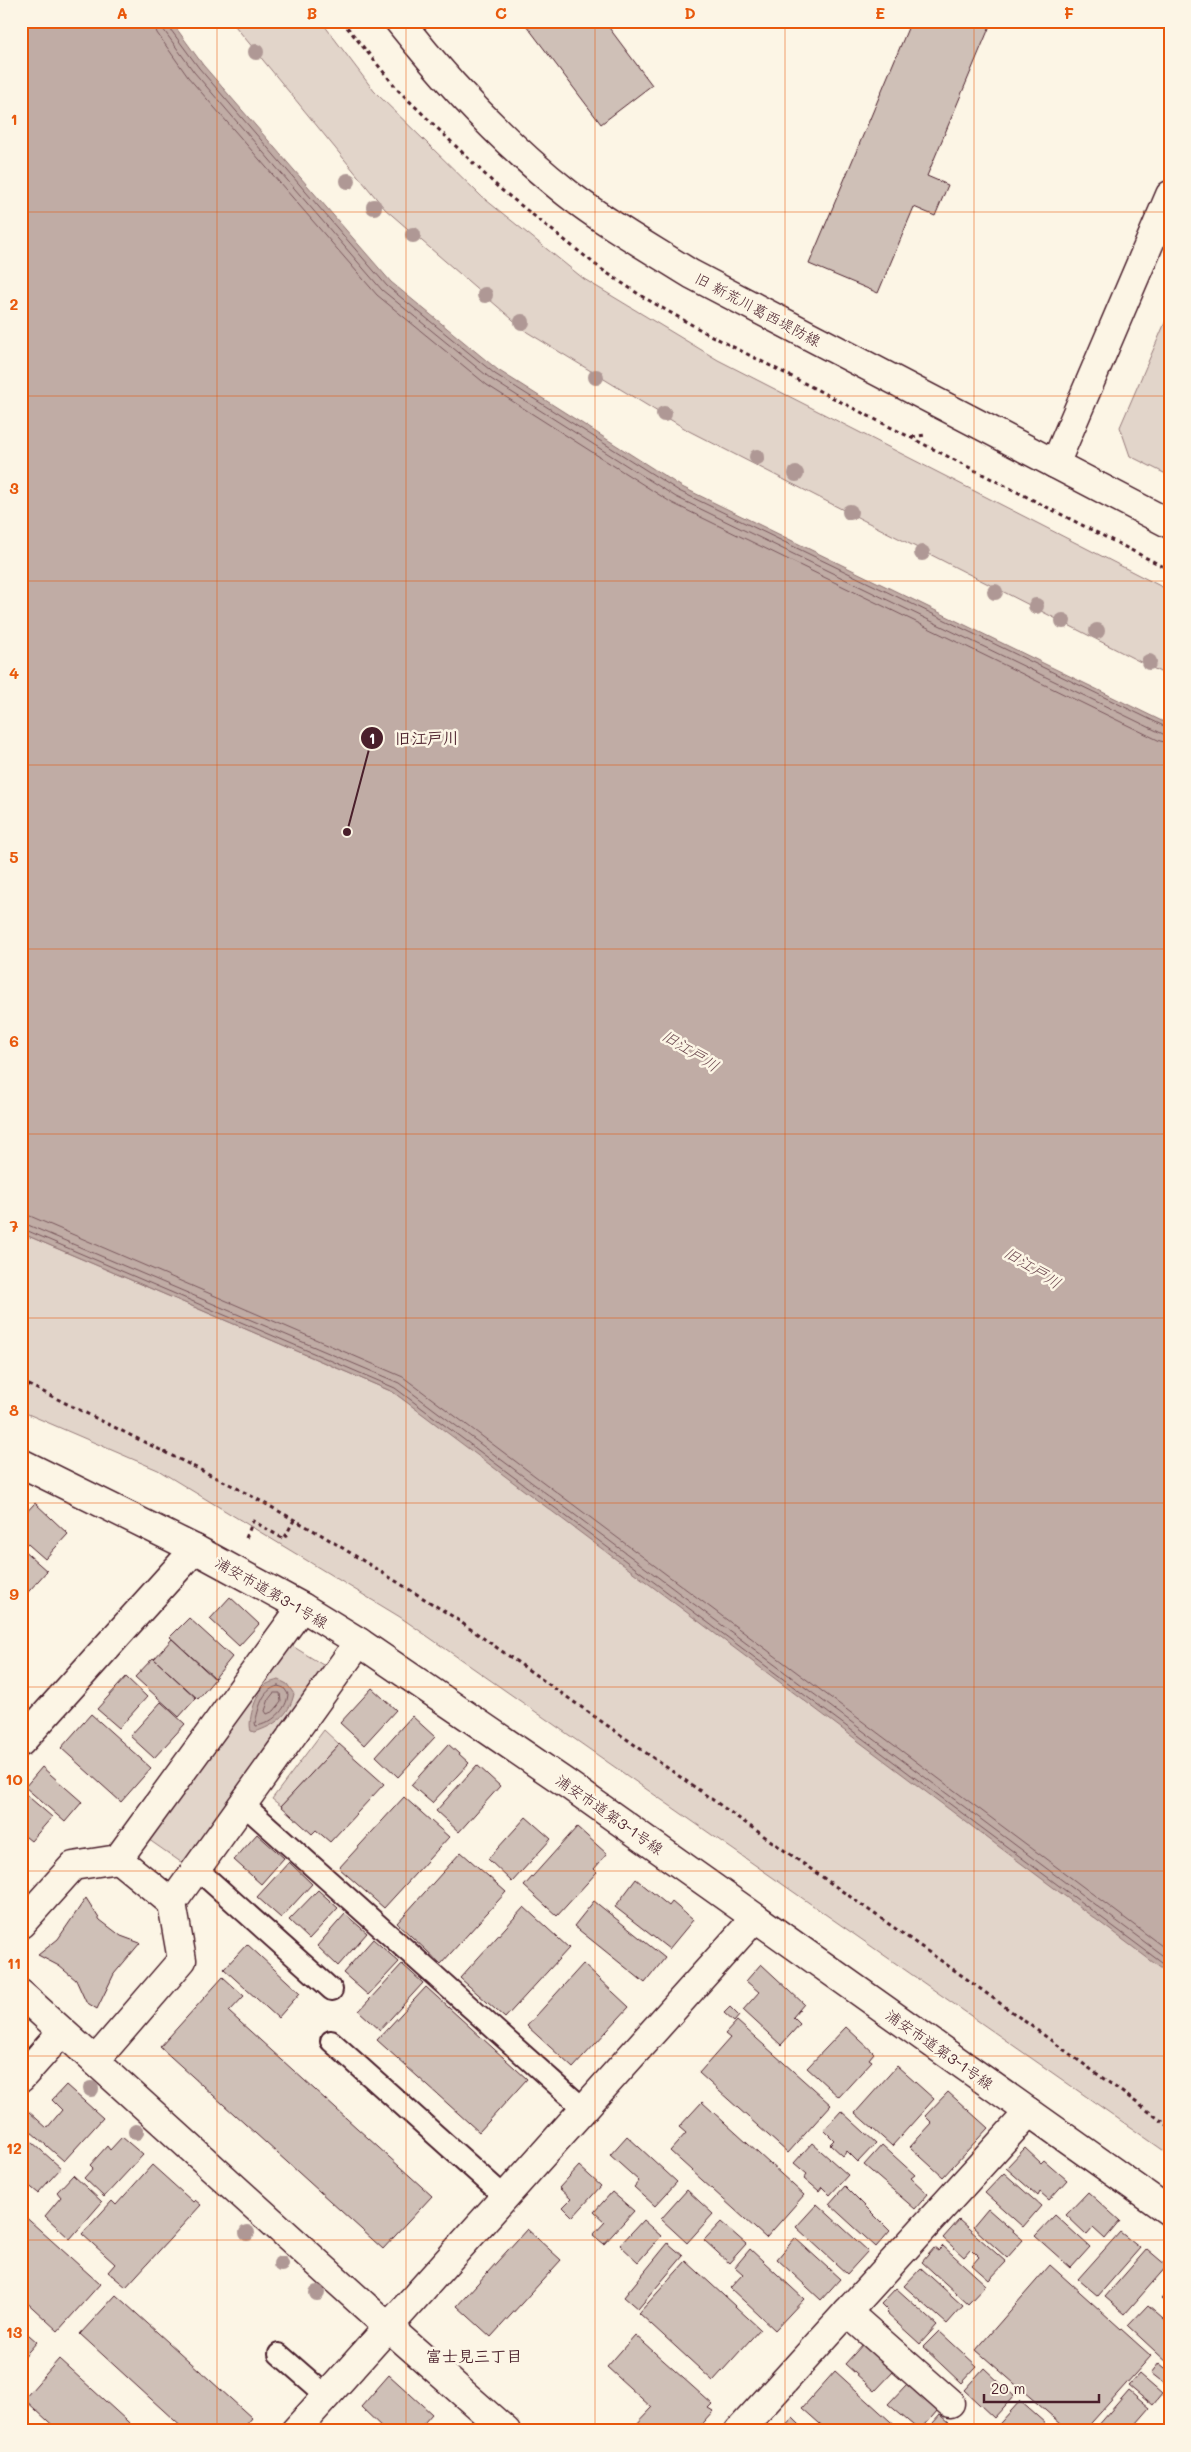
<svg xmlns="http://www.w3.org/2000/svg" width="1191" height="2452" font-family="Mali,'Klee One',sans-serif">
<style>
.green{fill:#e2d5ca;stroke:#967a7a}
.water{fill:#c0aca5;stroke:#917474}
.lines{fill:none;stroke-linecap:round;stroke-linejoin:round}
.shore{stroke:#79575c;stroke-width:1}
.building{fill:#cfc0b7;stroke:#4a1f2b}
.service-casing{stroke:#4a1f2b;stroke-width:24}
.minor-casing{stroke:#4a1f2b;stroke-width:31}
.tertiary-casing{stroke:#4a1f2b;stroke-width:31}
.path{stroke:#4a1f2b;stroke-width:3;stroke-dasharray:4 4;stroke-linecap:butt}
.service{stroke:#fcf5e5;stroke-width:20}
.minor{stroke:#fcf5e5;stroke-width:28}
.tertiary{stroke:#fcf5e5;stroke-width:28}
.tree{fill:#af9895}
.grid{fill:none;stroke:#e8590c;stroke-width:1;stroke-opacity:0.55}
.labels{text-anchor:middle;dominant-baseline:central;stroke-width:5;stroke-linejoin:round;paint-order:stroke}
.street-label{font-size:15px;fill:#4a1f2b;stroke:#fcf5e5}
.water-label{font-size:16px;font-style:italic;fill:#6d4950;stroke:#fcf5e5}
.neighbourhood-label{font-size:16px;font-weight:bold;fill:#4a1f2b;stroke:#fcf5e5}
.leader{fill:none;stroke:#4a1f2b;stroke-width:2}
.callout-dot{fill:#4a1f2b;stroke:#fcf5e5;stroke-width:2}
.mark-label{font-size:15px;text-anchor:middle;font-weight:bold;fill:#fff}
.callout-label{font-size:16px;text-anchor:middle;font-weight:bold;fill:#4a1f2b;stroke:#fcf5e5;stroke-width:5;stroke-linejoin:round;paint-order:stroke}
.neatline{fill:none;stroke:#e8590c;stroke-width:2}
.grid-label{font-size:16px;text-anchor:middle;font-weight:bold;fill:#e8590c}
</style>
<rect width="100%" height="100%" fill="#fcf5e5"/>
<filter id="ink" filterUnits="userSpaceOnUse"><feTurbulence type="fractalNoise" baseFrequency=".02" numOctaves="2"/><feDisplacementMap in="SourceGraphic" scale="10" xChannelSelector="R" yChannelSelector="G"/><feConvolveMatrix kernelMatrix="1 2 1 2 8 2 1 2 1" color-interpolation-filters="sRGB"/></filter>
<g filter="url(#ink)">
<g class="green">
<polygon points="231,21 321,21 374,91 481,196 584,279 718,360 1170,591 1170,677 689,431 527,332 385,209"/>
<polygon points="1170,311 1170,476 1130,456 1120,427"/>
<polygon points="21,1233 393,1392 1170,1953 1170,2155 400,1617 158,1470 21,1411"/>
<polygon points="289,1644 328,1668 185,1865 145,1837"/>
<polygon points="324,1730 339,1744 281,1806 272,1799"/>
</g>
<g class="water">
<polygon points="21,21 171,21 203,65 391,282 498,370 682,487 1170,725 1170,1975 393,1392 21,1233"/>
<path d="M279,1680L287,1684L294,1694C289,1716 275,1725 255,1732L251,1731C247,1719 257,1691 267,1684C270,1682 275,1681 279,1680Z"/>
</g>
<g class="lines">
<g class="shore">
<polyline points="153,21 157,33 188,77 377,295 487,385 672,503 1160,741 1170,743"/>
<polyline points="161,21 163,29 194,72 382,290 491,379 676,497 1163,734 1170,735"/>
<polyline points="167,21 168,26 199,68 387,286 495,374 679,491 1170,729"/>
<polyline points="21,1215 30,1216 403,1377 1170,1952"/>
<polyline points="21,1222 399,1383 1170,1961"/>
<polyline points="21,1228 395,1388 1170,1969"/>
<path d="M278,1686L284,1688L288,1694C287,1710 271,1724 256,1726L255,1723C259,1709 261,1690 278,1686Z"/>
<polygon points="274,1693 280,1693 281,1702 274,1711 267,1714 265,1711 269,1699"/>
</g>
</g>
<g class="building">
<polygon points="523,21 604,21 652,85 601,124"/>
<polygon points="911,21 992,21 927,176 948,185 935,216 914,207 878,293 809,264"/>
<polygon points="35,1503 68,1534 45,1559 21,1538 21,1518"/>
<polygon points="21,1548 47,1571 21,1600"/>
<polygon points="230,1597 259,1624 239,1646 210,1619"/>
<polygon points="189,1618 232,1657 215,1678 170,1637"/>
<polygon points="172,1639 215,1679 198,1699 154,1659"/>
<polygon points="153,1658 196,1698 179,1717 135,1677"/>
<polygon points="126,1677 147,1697 119,1728 97,1709"/>
<polygon points="372,1688 396,1710 364,1745 340,1723"/>
<polygon points="161,1702 185,1724 154,1758 130,1736"/>
<polygon points="91,1714 151,1768 121,1802 61,1748"/>
<polygon points="412,1716 435,1737 398,1777 376,1756"/>
<polygon points="339,1744 384,1784 330,1842 316,1830 312,1834 281,1806"/>
<polygon points="448,1744 469,1763 432,1803 411,1785"/>
<polygon points="477,1765 500,1786 459,1832 436,1811"/>
<polygon points="42,1767 82,1802 65,1822 25,1787"/>
<polygon points="23,1792 52,1817 31,1841 21,1833 21,1794"/>
<polygon points="404,1797 449,1837 384,1908 339,1868"/>
<polygon points="526,1817 551,1839 512,1882 488,1859"/>
<polygon points="577,1827 607,1854 594,1869 597,1872 557,1916 524,1886"/>
<polygon points="257,1834 284,1858 261,1884 234,1860"/>
<polygon points="461,1852 506,1892 441,1964 397,1923"/>
<polygon points="289,1862 312,1884 281,1918 257,1897"/>
<polygon points="636,1879 669,1906 672,1902 693,1920 669,1949 615,1907"/>
<polygon points="318,1890 338,1908 309,1939 289,1920"/>
<polygon points="86,1898 100,1920 121,1936 140,1943 114,1974 97,2009 86,2002 76,1980 59,1966 38,1955 58,1939"/>
<polygon points="594,1901 665,1958 645,1983 574,1926"/>
<polygon points="524,1907 569,1948 505,2018 460,1978"/>
<polygon points="345,1914 367,1933 338,1966 317,1946"/>
<polygon points="373,1939 399,1962 368,1995 343,1973"/>
<polygon points="247,1944 300,1993 278,2018 224,1969"/>
<polygon points="402,1964 423,1983 380,2030 359,2011"/>
<polygon points="583,1964 629,2007 573,2068 527,2026"/>
<polygon points="761,1964 804,2004 793,2017 800,2024 781,2045 743,2010 759,1992 746,1981"/>
<polygon points="223,1977 244,1996 229,2012 432,2196 383,2249 160,2047"/>
<polygon points="426,1987 527,2079 479,2132 377,2040"/>
<polygon points="730,2007 739,2016 734,2022 724,2013"/>
<polygon points="737,2021 831,2105 788,2153 699,2073 730,2038 725,2034"/>
<polygon points="846,2027 874,2053 869,2059 872,2061 839,2097 807,2068"/>
<polygon points="897,2066 934,2099 892,2146 855,2113"/>
<polygon points="66,2085 103,2118 64,2161 21,2123 21,2119 28,2111 47,2128 62,2110 52,2100"/>
<polygon points="948,2092 988,2128 943,2177 910,2147 932,2123 925,2116"/>
<polygon points="702,2102 804,2195 766,2238 670,2151 686,2133 679,2127"/>
<polygon points="841,2111 876,2143 858,2162 847,2151 843,2156 830,2144 834,2140 824,2130"/>
<polygon points="23,2134 61,2168 38,2193 21,2179 25,2174 21,2170"/>
<polygon points="627,2136 677,2182 655,2206 634,2187 639,2181 610,2155"/>
<polygon points="122,2137 143,2155 104,2197 84,2178 93,2168 90,2165 107,2146 110,2150"/>
<polygon points="812,2143 848,2175 830,2195 822,2187 819,2191 804,2178 807,2174 794,2163"/>
<polygon points="882,2145 915,2175 911,2178 928,2194 915,2209 864,2165"/>
<polygon points="1025,2148 1041,2163 1044,2160 1067,2180 1049,2200 1040,2192 1038,2196 1006,2168"/>
<polygon points="152,2165 193,2202 195,2200 201,2205 126,2287 108,2272 115,2264 82,2234 112,2201 116,2205"/>
<polygon points="579,2166 601,2186 573,2217 563,2207 571,2199 559,2188"/>
<polygon points="1004,2173 1041,2206 1023,2227 985,2193"/>
<polygon points="73,2175 102,2202 70,2239 45,2216 61,2197 57,2192"/>
<polygon points="845,2186 890,2231 876,2247 829,2204"/>
<polygon points="687,2190 713,2214 687,2243 661,2219"/>
<polygon points="612,2192 634,2211 604,2244 593,2235 605,2222 594,2212"/>
<polygon points="1088,2192 1120,2221 1105,2239 1093,2228 1087,2235 1066,2215"/>
<polygon points="817,2204 868,2251 847,2274 796,2227"/>
<polygon points="988,2209 1023,2240 1007,2258 973,2227"/>
<polygon points="21,2213 100,2284 58,2331 21,2297"/>
<polygon points="1055,2215 1090,2247 1071,2268 1035,2236"/>
<polygon points="643,2220 661,2236 638,2262 620,2245"/>
<polygon points="959,2220 1006,2262 989,2280 972,2265 979,2257 971,2249 964,2257 943,2238"/>
<polygon points="721,2222 746,2244 729,2263 704,2240"/>
<polygon points="527,2229 561,2260 491,2337 457,2306"/>
<polygon points="1120,2232 1140,2248 1098,2296 1078,2279"/>
<polygon points="795,2238 840,2279 821,2300 777,2259"/>
<polygon points="668,2243 683,2256 638,2309 624,2297"/>
<polygon points="943,2246 986,2285 968,2304 922,2262 934,2248 938,2251"/>
<polygon points="750,2249 804,2299 775,2330 730,2288 743,2274 735,2267"/>
<polygon points="1147,2249 1167,2266 1125,2314 1105,2297"/>
<polygon points="686,2261 760,2329 713,2381 639,2313"/>
<polygon points="1050,2265 1151,2356 1084,2431 1069,2431 976,2350"/>
<polygon points="921,2268 963,2306 947,2324 904,2286"/>
<polygon points="896,2288 937,2325 920,2344 886,2313 888,2311 881,2304"/>
<polygon points="1170,2289 1170,2307 1161,2299"/>
<polygon points="116,2295 252,2418 241,2431 186,2431 80,2334"/>
<polygon points="1148,2305 1170,2324 1170,2365 1128,2326"/>
<polygon points="21,2328 37,2342 21,2360"/>
<polygon points="939,2331 977,2366 961,2383 923,2347"/>
<polygon points="635,2335 712,2404 708,2408 713,2411 695,2431 631,2430 652,2408 607,2367"/>
<polygon points="864,2343 894,2371 875,2391 845,2364"/>
<polygon points="59,2359 138,2431 59,2431 24,2399"/>
<polygon points="1159,2363 1170,2372 1170,2388 1151,2373"/>
<polygon points="984,2368 1014,2396 994,2418 964,2390"/>
<polygon points="835,2371 901,2431 828,2431 802,2408"/>
<polygon points="1139,2374 1162,2394 1153,2405 1129,2385"/>
<polygon points="389,2375 432,2414 417,2431 386,2431 361,2407"/>
<polygon points="907,2384 937,2411 920,2431 888,2404"/>
<polygon points="1129,2390 1150,2408 1130,2431 1102,2431 1097,2427"/>
<polygon points="1020,2401 1045,2423 1038,2431 993,2431"/>
<polygon points="940,2415 958,2431 926,2431"/>
<polygon points="793,2418 806,2431 781,2431"/>
</g>
<g class="lines">
<defs>
<g id="service">
<polyline points="243,1804 585,2110"/>
<polyline points="197,1869 332,1990"/>
<polyline points="331,2041 506,2198"/>
<polyline points="279,2354 327,2396"/>
</g>
<g id="minor">
<polyline points="21,1463 195,1549 302,1607 359,1642 570,1786 1170,2212"/>
<polyline points="21,1742 195,1549"/>
<polyline points="118,1859 172,1903"/>
<polyline points="21,1924 73,1866 118,1859 302,1607"/>
<polyline points="21,1994 387,2326 506,2431"/>
<polyline points="95,2061 182,1960 172,1903 359,1642"/>
<polyline points="21,2078 62,2032"/>
<polyline points="847,2312 950,2403"/>
<polyline points="295,2431 755,1918"/>
<polyline points="739,2431 1029,2112"/>
</g>
<g id="tertiary">
<path d="M399,21C449,84 504,143 567,193C605,223 650,248 691,274L1170,524"/>
<polyline points="1055,464 1170,195"/>
</g>
</defs>
<use href="#service" class="service-casing"/>
<use href="#minor" class="minor-casing"/>
<use href="#tertiary" class="tertiary-casing"/>
<g class="path">
<polyline points="342,21 399,91 499,188 601,269 643,297 708,334 1170,570"/>
<polyline points="912,437 925,435"/>
<polyline points="21,1381 235,1487 320,1534 452,1616 964,1977 1170,2127"/>
<polyline points="246,1538 253,1521 284,1539 294,1520"/>
</g>
<use href="#service" class="service"/>
<use href="#minor" class="minor"/>
<use href="#tertiary" class="tertiary"/>
</g>
<g class="tree">
<circle cx="256" cy="52" r="8"/>
<circle cx="348" cy="181" r="8"/>
<circle cx="374" cy="207" r="8"/>
<circle cx="413" cy="235" r="8"/>
<circle cx="485" cy="295" r="8"/>
<circle cx="522" cy="322" r="8"/>
<circle cx="596" cy="377" r="8"/>
<circle cx="664" cy="414" r="8"/>
<circle cx="757" cy="457" r="8"/>
<circle cx="796" cy="474" r="8"/>
<circle cx="850" cy="512" r="8"/>
<circle cx="922" cy="553" r="8"/>
<circle cx="995" cy="592" r="8"/>
<circle cx="1036" cy="606" r="8"/>
<circle cx="1063" cy="621" r="8"/>
<circle cx="1097" cy="631" r="8"/>
<circle cx="1149" cy="662" r="8"/>
<circle cx="91" cy="2089" r="8"/>
<circle cx="136" cy="2132" r="8"/>
<circle cx="247" cy="2233" r="8"/>
<circle cx="281" cy="2264" r="8"/>
<circle cx="317" cy="2293" r="8"/>
</g>
</g>
<path class="grid" d="M217,21V2431M406,21V2431M595,21V2431M785,21V2431M974,21V2431M21,212H1170M21,396H1170M21,581H1170M21,765H1170M21,949H1170M21,1134H1170M21,1318H1170M21,1503H1170M21,1687H1170M21,1871H1170M21,2056H1170M21,2240H1170"/>
<g class="labels">
<g class="street-label">
<text transform="translate(758 309) rotate(28)">旧 新荒川葛西堤防線</text>
<text transform="translate(272 1592) rotate(30)">浦安市道第3-1号線</text>
<text transform="translate(610 1814) rotate(35)">浦安市道第3-1号線</text>
<text transform="translate(940 2049) rotate(35)">浦安市道第3-1号線</text>
</g>
<g class="water-label">
<text transform="translate(691 1050) rotate(32)">旧江戸川</text>
<text transform="translate(1033 1267) rotate(32)">旧江戸川</text>
</g>
<g class="neighbourhood-label">
<text x="474" y="2355">富士見三丁目</text>
</g>
</g>
<path class="leader" d="M347 832L372 738"/>
<g class="callout-dot">
<circle cx="347" cy="832" r="5"/>
<circle cx="372" cy="738" r="12"/>
</g>
<g class="mark-label">
<text x="372" y="744">1</text>
</g>
<g class="callout-label">
<text x="427" y="744">旧江戸川</text>
</g>
<rect width="1191" height="2452" fill="none" stroke="#fcf5e5" stroke-width="55"/>
<path d="M984 2394v8h115v-8" fill="none" stroke="#4a1f2b" stroke-width="2.5"/>
<text x="991" y="2394" font-size="15" fill="#4a1f2b" stroke="#fcf5e5" stroke-width="4" paint-order="stroke">20 m</text>
<rect x="28" y="28" width="1136" height="2396" class="neatline"/>
<g class="grid-label">
<text x="122" y="19">A</text>
<text x="312" y="19">B</text>
<text x="501" y="19">C</text>
<text x="690" y="19">D</text>
<text x="880" y="19">E</text>
<text x="1069" y="19">F</text>
<text x="14" y="125">1</text>
<text x="14" y="310">2</text>
<text x="14" y="494">3</text>
<text x="14" y="679">4</text>
<text x="14" y="863">5</text>
<text x="14" y="1047">6</text>
<text x="14" y="1232">7</text>
<text x="14" y="1416">8</text>
<text x="14" y="1600">9</text>
<text x="14" y="1785">10</text>
<text x="14" y="1969">11</text>
<text x="14" y="2154">12</text>
<text x="14" y="2338">13</text>
</g>
</svg>
